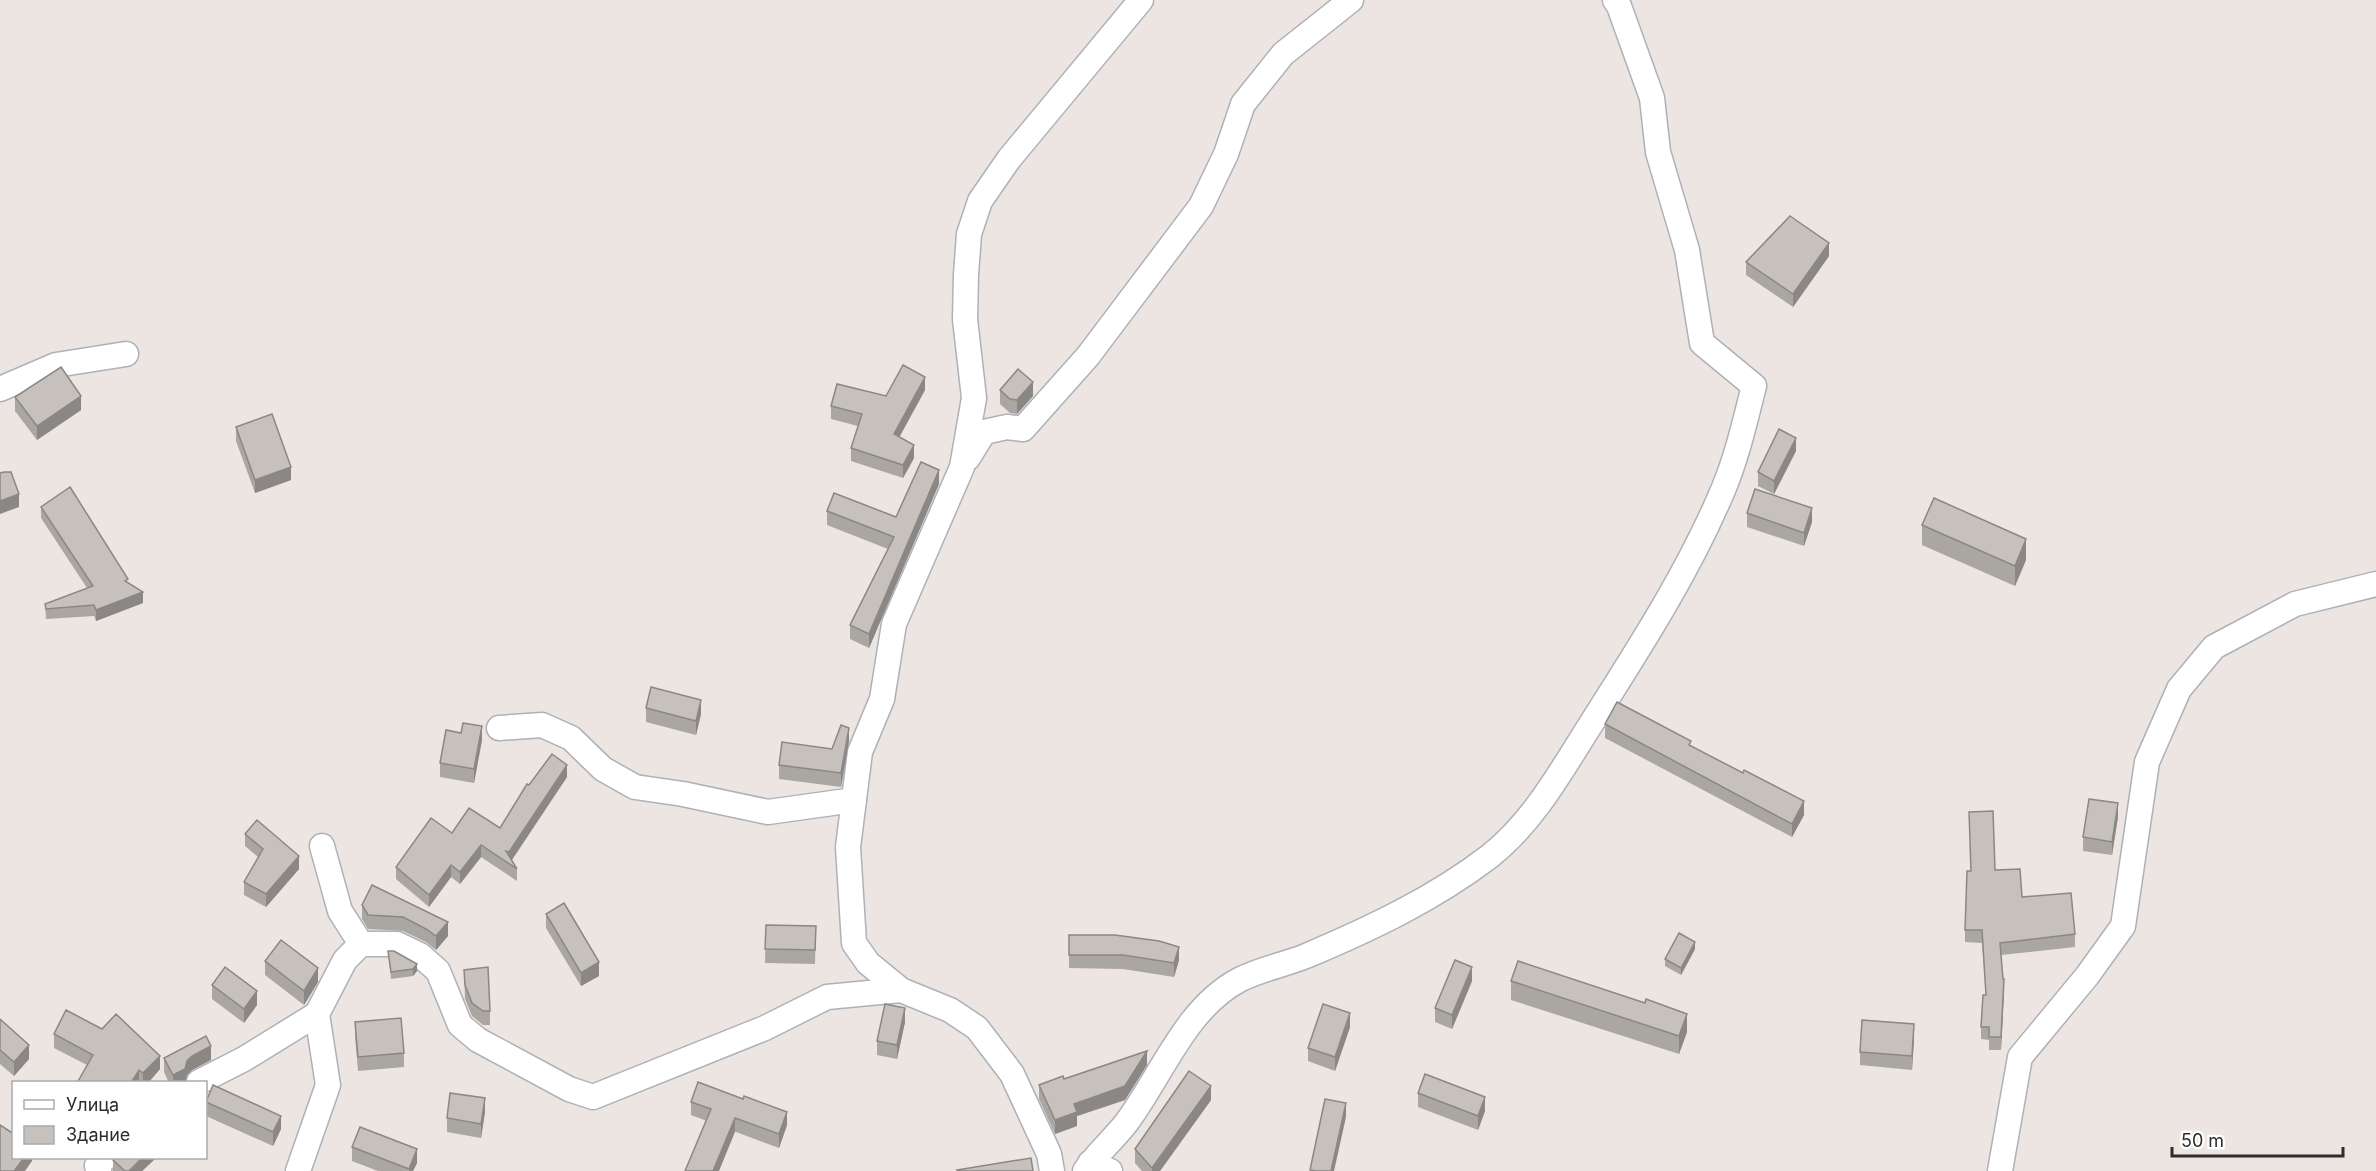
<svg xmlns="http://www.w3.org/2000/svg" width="2376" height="1171" font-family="Inter,sans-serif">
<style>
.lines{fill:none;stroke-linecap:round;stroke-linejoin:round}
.minor-casing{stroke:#adb1b8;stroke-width:27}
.minor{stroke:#fff;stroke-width:24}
.wall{fill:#aaa6a2}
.shaded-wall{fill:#8b8784}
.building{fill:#c6c1bc;stroke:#8b8784;stroke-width:1.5}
</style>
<rect width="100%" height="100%" fill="#ede5e1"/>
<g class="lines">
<defs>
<g id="minor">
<polyline points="0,389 56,365 126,354"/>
<polyline points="968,458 984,432 1007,427 1023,429 1088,356 1201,206 1226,154 1243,104 1283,54 1351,0"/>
<polyline points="499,728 542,725 571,738 603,769 635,787 683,794 768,812 854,800"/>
<polyline points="322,846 340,911 361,944"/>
<polyline points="199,1082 244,1059 317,1014 345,960 361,944 397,944 420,955 438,971 460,1025 478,1040 569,1089 593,1097 765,1028 827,997 901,990"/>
<polyline points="1090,1163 1110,1171"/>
<polyline points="99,1171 97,1166 105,1158"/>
<polyline points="298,1171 328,1085 317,1014"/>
<polyline points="1052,1171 1049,1154 1012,1074 977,1028 950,1010 901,990 868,963 854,943 848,847 860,752 882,699 894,624 962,467 974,398 965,319 966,275 969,234 980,201 1009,159 1141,0"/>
<path d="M1085,1171C1097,1153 1114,1139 1127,1122C1162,1075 1185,1009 1239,980C1260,969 1284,965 1306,956C1370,929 1434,899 1490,856C1534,821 1561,771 1591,724C1639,648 1688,573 1723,490C1737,457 1745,421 1754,386L1702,343L1687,250L1658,152L1652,98L1619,6L1615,0"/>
<polyline points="2000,1171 2020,1057 2087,976 2123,926 2147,762 2179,689 2214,647 2295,604 2376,584"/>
</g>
</defs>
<use href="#minor" class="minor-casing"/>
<use href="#minor" class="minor"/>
</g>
<g class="wall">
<polygon points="1829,256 1793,307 1746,275 1746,262"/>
<polygon points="925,390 899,437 914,458 903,478 851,461 851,448 858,426 831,419 831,406"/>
<polygon points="1000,390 1033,396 1017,414 1010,413 1000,404"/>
<polygon points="15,397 81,410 37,440 15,411"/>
<polygon points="236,427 291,480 255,493 236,441"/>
<polygon points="1796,451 1774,494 1758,486 1758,472"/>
<polygon points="939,484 869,648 850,639 850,625 888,549 827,525 827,511 896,517"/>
<polygon points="41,507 128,583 143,603 96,621 94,616 46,619 45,604 87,588 41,518"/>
<polygon points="1747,513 1812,522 1804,546 1747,527"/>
<polygon points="1922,525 2026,560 2015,586 1922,545"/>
<polygon points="646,708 701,714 696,735 646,722"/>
<polygon points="1605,724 1691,746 1804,815 1792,837 1605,738"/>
<polygon points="461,733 482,740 474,783 440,777 440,763"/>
<polygon points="849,741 841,787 779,779 779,765 832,749"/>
<polygon points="567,777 512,860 517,869 517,881 481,857 460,884 451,877 429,907 396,879 396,867 500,828 529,785"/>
<polygon points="2118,817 2112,855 2083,851 2083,837"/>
<polygon points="245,834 299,869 266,907 244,895 244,882 258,857 245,846"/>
<polygon points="1995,870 2022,897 2075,934 2075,947 2001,955 2004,991 2001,1050 1989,1050 1989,1040 1981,1039 1981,1027 1986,995 1982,943 1965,942 1965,930"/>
<polygon points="372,885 448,936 436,950 426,942 403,931 368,929 362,919 362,905"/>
<polygon points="546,914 599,976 581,986 546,928"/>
<polygon points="766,925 816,926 815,964 765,963"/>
<polygon points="1069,935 1179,960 1174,977 1123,969 1069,968"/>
<polygon points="1695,949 1681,975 1665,966 1665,959"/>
<polygon points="388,951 417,971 413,976 391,979"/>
<polygon points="265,961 318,982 304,1005 265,975"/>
<polygon points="464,970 490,1011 490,1025 483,1025 472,1016 465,999"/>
<polygon points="1472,981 1452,1029 1435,1022 1435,1008"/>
<polygon points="1511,981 1687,1032 1679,1054 1511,1000"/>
<polygon points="212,985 257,1005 244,1023 212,999"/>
<polygon points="0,1019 29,1059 14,1076 0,1064"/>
<polygon points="355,1022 404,1053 404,1067 358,1071 355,1036"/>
<polygon points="905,1022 897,1059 877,1055 877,1041"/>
<polygon points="1350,1027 1335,1071 1308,1061 1308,1048"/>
<polygon points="54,1034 160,1069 148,1083 77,1083 87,1065 54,1048"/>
<polygon points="1914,1038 1912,1070 1860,1065 1860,1052"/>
<polygon points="164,1058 211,1060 192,1070 187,1075 185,1083 169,1083 164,1072"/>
<polygon points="1147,1065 1125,1100 1077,1116 1077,1126 1055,1134 1039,1099 1039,1085 1064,1079"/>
<polygon points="1418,1093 1485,1111 1478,1130 1418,1107"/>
<polygon points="1211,1100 1160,1171 1142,1171 1135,1163 1135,1149"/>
<polygon points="206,1101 281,1129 273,1146 206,1116"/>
<polygon points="691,1102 787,1125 779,1148 691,1115"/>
<polygon points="485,1112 481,1138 447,1132 447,1118"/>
<polygon points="352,1147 417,1163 413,1171 378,1171 352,1161"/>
<polygon points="114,1158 156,1158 142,1171 113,1171 113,1160"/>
</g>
<g class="shaded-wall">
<polygon points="1829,243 1829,256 1793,307 1793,294"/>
<polygon points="925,377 925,390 894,447 894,434"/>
<polygon points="1033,382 1033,396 1017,414 1017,400"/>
<polygon points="81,396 81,410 37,440 37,426"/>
<polygon points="1796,438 1796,451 1774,494 1774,481"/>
<polygon points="914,445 914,458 903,478 903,465"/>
<polygon points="291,467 291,480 255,493 255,480"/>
<polygon points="939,470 939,484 869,648 869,634"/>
<polygon points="19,494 19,507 0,514 0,501"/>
<polygon points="1812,508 1812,522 1804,546 1804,533"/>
<polygon points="2026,539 2026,560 2015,586 2015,566"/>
<polygon points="143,592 143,603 96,621 96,610"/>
<polygon points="701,700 701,714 696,735 696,721"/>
<polygon points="482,726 482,740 474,783 474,769"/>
<polygon points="849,728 849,741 841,787 841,773"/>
<polygon points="567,765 567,777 509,864 509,852"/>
<polygon points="1804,801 1804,815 1792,837 1792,824"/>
<polygon points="2118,803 2118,817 2112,855 2112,842"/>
<polygon points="481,845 481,857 460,884 460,872"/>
<polygon points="299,856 299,869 266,907 266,894"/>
<polygon points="451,865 451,877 429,907 429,895"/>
<polygon points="448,922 448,936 436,950 436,936"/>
<polygon points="1695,942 1695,949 1681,975 1681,968"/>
<polygon points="1179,947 1179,960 1174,977 1174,963"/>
<polygon points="599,962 599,976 581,986 581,973"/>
<polygon points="417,964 417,971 413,976 413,969"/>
<polygon points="1472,967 1472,981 1452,1029 1452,1015"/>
<polygon points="318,968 318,982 304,1005 304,991"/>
<polygon points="2004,979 2004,991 2001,1050 2001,1037"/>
<polygon points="257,991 257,1005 244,1023 244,1009"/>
<polygon points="905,1008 905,1022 897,1059 897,1045"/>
<polygon points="1350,1013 1350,1027 1335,1071 1335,1057"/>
<polygon points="1687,1014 1687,1032 1679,1054 1679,1036"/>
<polygon points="1914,1024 1914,1038 1912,1070 1912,1056"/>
<polygon points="29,1045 29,1059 14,1076 14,1062"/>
<polygon points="211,1046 211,1060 192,1070 187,1075 185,1083 173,1083 173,1075 192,1056"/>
<polygon points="1147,1051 1147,1065 1125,1100 1077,1116 1077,1126 1055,1134 1055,1120 1074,1104"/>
<polygon points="160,1056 160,1069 148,1083 143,1083 143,1073"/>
<polygon points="139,1070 139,1083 131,1083"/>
<polygon points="1211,1086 1211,1100 1160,1171 1152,1171 1152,1168"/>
<polygon points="1485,1097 1485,1111 1478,1130 1478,1116"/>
<polygon points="485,1098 485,1112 481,1138 481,1124"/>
<polygon points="1346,1103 1346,1117 1334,1171 1331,1171"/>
<polygon points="787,1112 787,1125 779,1148 779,1134"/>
<polygon points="281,1116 281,1129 273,1146 273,1132"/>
<polygon points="735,1118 735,1132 719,1171 713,1171"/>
<polygon points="417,1149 417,1163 413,1171 409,1171"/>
<polygon points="24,1158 32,1158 32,1161 25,1171 14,1171"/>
<polygon points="142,1158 156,1158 142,1171 129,1171"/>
</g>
<g class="building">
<polygon points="1790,216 1829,243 1793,294 1746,262"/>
<polygon points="903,365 925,377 894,434 914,445 903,465 851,448 862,414 831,406 837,384 886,396"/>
<polygon points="61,367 81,396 37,426 15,397"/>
<polygon points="1018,369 1033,382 1017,400 1010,399 1000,390"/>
<polygon points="272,414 291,467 255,480 236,427"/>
<polygon points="1779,429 1796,438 1774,481 1758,472"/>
<polygon points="921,462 939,470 869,634 850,625 894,537 827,511 834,493 896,517"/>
<polygon points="4,472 11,472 19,494 0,501 0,473"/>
<polygon points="70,487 128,579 125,581 143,592 96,610 94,605 46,609 45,604 93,586 41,507"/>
<polygon points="1755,489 1812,508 1804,533 1747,513"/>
<polygon points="1934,498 2026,539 2015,566 1922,525"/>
<polygon points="651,687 701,700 696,721 646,708"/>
<polygon points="1617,702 1691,741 1689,745 1743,773 1744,770 1804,801 1792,824 1605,724"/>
<polygon points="463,723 482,726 474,769 440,763 446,730 461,733"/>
<polygon points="841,725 849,728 841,773 779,765 782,742 832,749"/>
<polygon points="552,754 567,765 509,852 506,851 517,869 481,845 460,872 451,865 429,895 396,867 431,818 452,833 469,808 500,828 527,784 529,785"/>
<polygon points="2089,799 2118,803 2112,842 2083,837"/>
<polygon points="1993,811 1995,870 2020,869 2022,897 2071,893 2075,934 2000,943 2003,979 2004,979 2001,1037 1989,1037 1989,1027 1981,1027 1983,995 1986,995 1982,930 1965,930 1967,871 1971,871 1969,812"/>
<polygon points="257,820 299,856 266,894 244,882 263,849 245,834"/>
<polygon points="372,885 448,922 436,936 426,929 403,917 368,915 362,905"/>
<polygon points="564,903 599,962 581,973 546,914"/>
<polygon points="766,925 816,926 815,950 765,949"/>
<polygon points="1679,933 1695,942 1681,968 1665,959"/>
<polygon points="1069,935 1115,935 1159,941 1179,947 1174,963 1123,955 1069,955"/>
<polygon points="281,940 318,968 304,991 265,961"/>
<polygon points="388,951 394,951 417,964 413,969 391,972"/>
<polygon points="1455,960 1472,967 1452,1015 1435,1008"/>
<polygon points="1518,961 1645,1003 1646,999 1687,1014 1679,1036 1511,981"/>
<polygon points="225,967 257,991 244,1009 212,985"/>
<polygon points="488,967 490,1011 483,1011 472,1003 465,985 464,970"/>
<polygon points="885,1004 905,1008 897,1045 877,1041"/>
<polygon points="1323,1004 1350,1013 1335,1057 1308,1048"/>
<polygon points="66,1010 102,1029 116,1014 160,1056 143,1073 139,1070 131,1083 77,1083 93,1055 54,1034"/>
<polygon points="401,1018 404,1053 358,1057 355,1022"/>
<polygon points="0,1019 29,1045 14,1062 0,1050"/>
<polygon points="1862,1020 1914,1024 1912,1056 1860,1052"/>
<polygon points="206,1036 211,1046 192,1056 187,1061 185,1069 173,1075 164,1058"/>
<polygon points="1147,1051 1125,1086 1074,1104 1077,1112 1055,1120 1039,1085 1063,1076 1064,1079"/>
<polygon points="1189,1071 1211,1086 1152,1168 1135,1149"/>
<polygon points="1425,1074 1485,1097 1478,1116 1418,1093"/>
<polygon points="698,1082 743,1099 744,1096 787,1112 779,1134 735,1118 713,1171 685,1171 711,1109 691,1102"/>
<polygon points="213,1085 281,1116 273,1132 206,1102"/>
<polygon points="450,1093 485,1098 481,1124 447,1118"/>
<polygon points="1325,1099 1346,1103 1331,1171 1316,1171 1310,1170"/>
<polygon points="0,1125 14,1134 14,1158 24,1158 14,1171 0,1171"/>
<polygon points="360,1127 417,1149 409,1169 352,1147"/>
<polygon points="114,1158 142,1158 129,1171 125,1171 113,1160"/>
<polygon points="1031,1158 1033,1171 958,1171 957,1170"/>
</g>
<rect x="12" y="1081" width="195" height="78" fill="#ffffff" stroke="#ababab" stroke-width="1.5"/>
<rect x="24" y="1100" width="30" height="9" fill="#ffffff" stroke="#ababab" stroke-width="1.5"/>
<text x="66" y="1111" font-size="18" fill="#2d2d2d">Улица</text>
<rect x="24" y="1126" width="30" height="18" fill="#c6c1bc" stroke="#ababab" stroke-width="1.5"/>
<text x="66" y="1141" font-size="18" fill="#2d2d2d">Здание</text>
<path d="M2172 1147v9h171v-9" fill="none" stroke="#2d2d2d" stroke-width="3"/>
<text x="2181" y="1147" font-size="18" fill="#2d2d2d" stroke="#ffffff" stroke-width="4.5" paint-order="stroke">50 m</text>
</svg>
